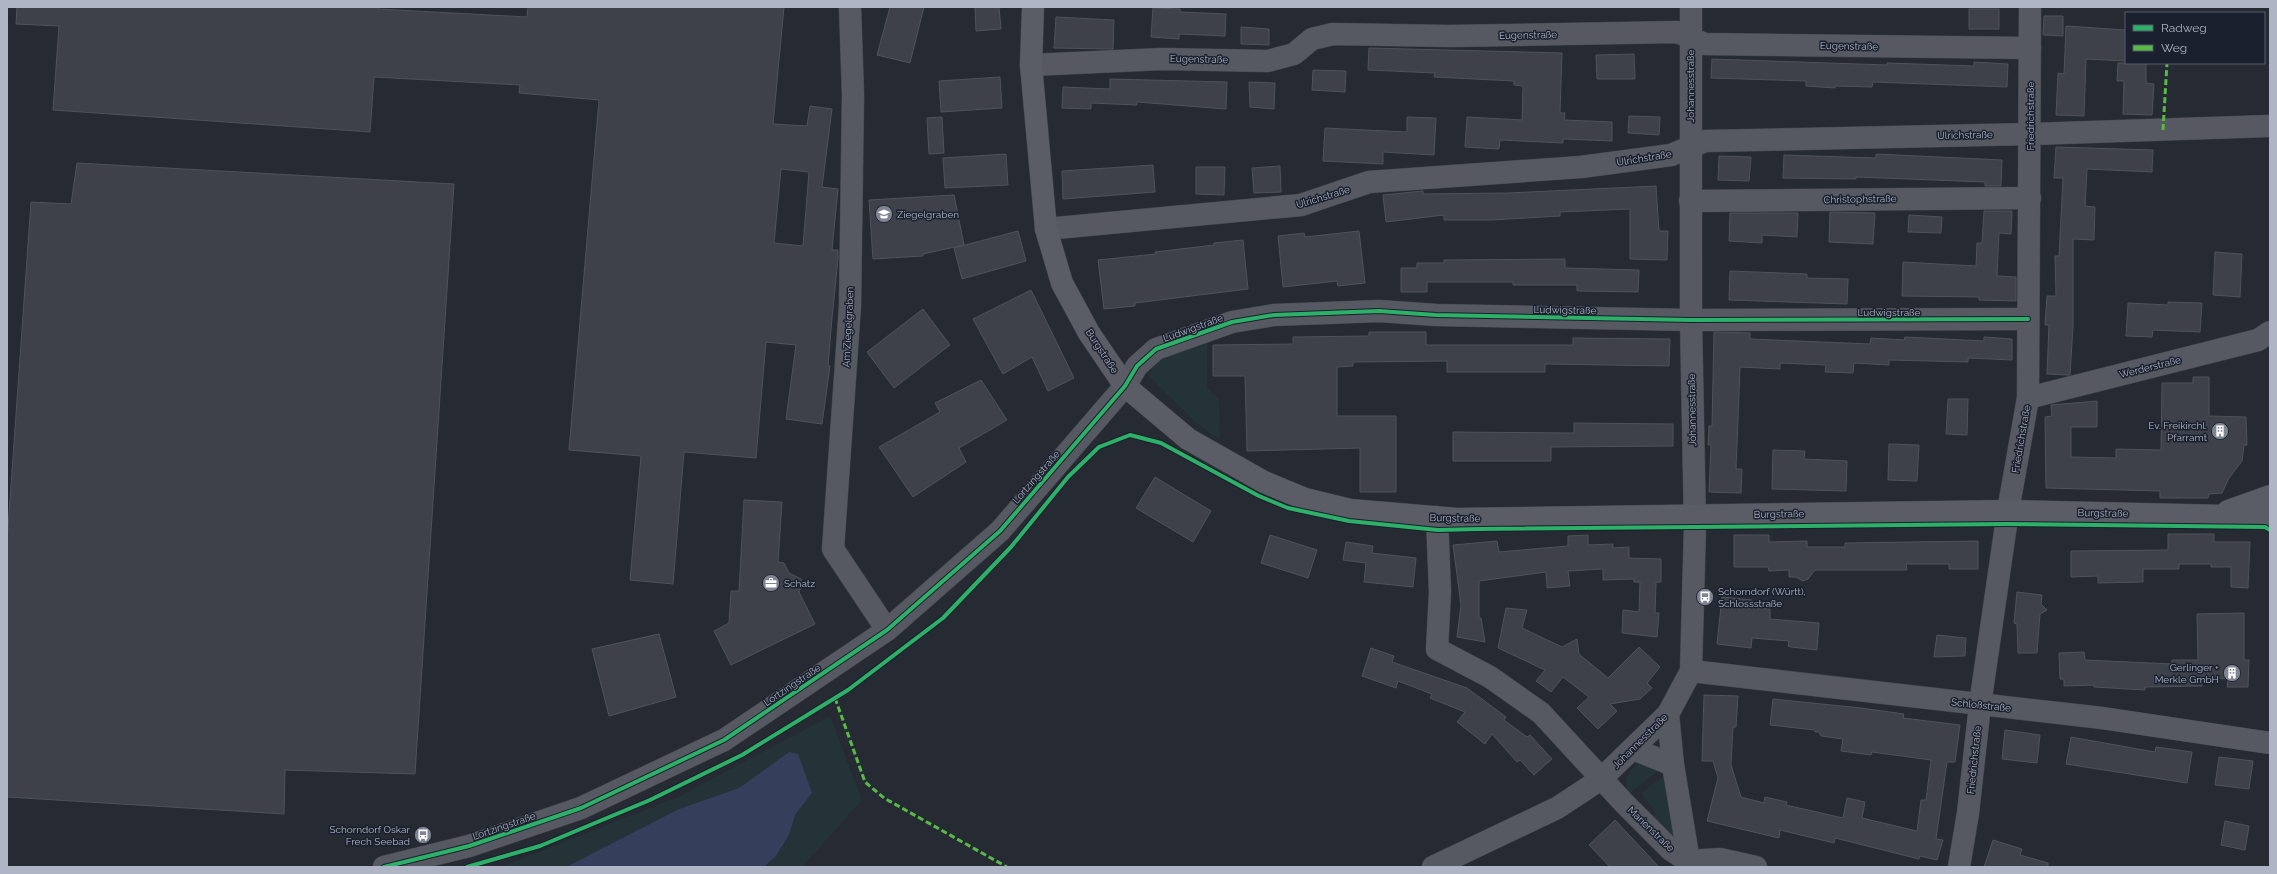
<svg xmlns="http://www.w3.org/2000/svg" width="2277" height="874" font-family="Raleway,sans-serif">
<style>
.green{fill:#233338}
.water{fill:#343f5b}
.building{fill:#3e4149;stroke:#4e525b;fill-rule:evenodd}
.lines{fill:none;stroke-linecap:round;stroke-linejoin:round}
.street-casing{stroke:#42454c;stroke-width:23}
.secondary-casing{stroke:#42454c;stroke-width:23}
.street{stroke:#565961;stroke-width:22}
.secondary{stroke:#5a5c66;stroke-width:22}
.quiet{stroke:#58b947;stroke-width:3;stroke-dasharray:6 3;stroke-linecap:butt}
.cycleway-casing{stroke:#1a202d;stroke-width:6}
.cycleway{stroke:#2db169;stroke-width:4}
.labels{text-anchor:middle;dominant-baseline:central;stroke-width:3;stroke-linejoin:round;paint-order:stroke}
.street-label{font-size:10px;fill:#afb5c5;stroke:#1a202d}
.poi-label{font-size:10px;fill:#afb5c5;stroke:#1a202d;text-anchor:start}
</style>
<rect width="100%" height="100%" fill="#262a33"/>
<g class="green">
<path d="M1207,339V387L1219,400L1220,440L1194,421L1149,376C1156,349 1184,347 1207,339Z"/>
<polygon points="830,716 862,800 802,867 764,867 776,856 789,835 795,815 812,793 789,752 739,788 679,809 566,867 501,867 678,797"/>
<path d="M1646,762L1660,769L1629,794C1621,778 1630,766 1646,762Z"/>
<polygon points="1664,776 1676,833 1674,840 1650,818 1656,813 1641,793"/>
</g>
<polygon class="water" points="789,752 798,754 812,793 795,815 789,835 776,856 764,867 566,867 679,809 739,788"/>
<g class="building">
<path d="M17,7H378V9L527,17L528,7H784L773,124L807,126L810,106L832,109L822,187L838,189L832,250H838V259L832,318L828,366H830L822,424L786,419L796,345L766,342L756,458L684,452L673,584L630,580L641,456L569,450L599,100L519,93L520,85L374,77L370,132L53,110L59,26L16,24ZM781,169L809,172L803,246L774,243Z"/>
<polygon points="890,7 924,7 910,63 877,55"/>
<polygon points="975,7 999,7 1001,29 976,31"/>
<polygon points="1153,8 1180,9 1180,12 1226,14 1225,36 1179,34 1179,39 1151,37"/>
<rect x="1969" y="9" width="30" height="20"/>
<polygon points="2044,16 2063,16 2063,36 2043,35"/>
<polygon points="1056,17 1114,20 1113,49 1054,48"/>
<polygon points="2066,26 2126,30 2126,61 2086,59 2084,116 2056,115 2058,73 2064,74"/>
<polygon points="1241,27 1269,29 1269,45 1241,44"/>
<polygon points="1369,48 1562,53 1560,113 1565,113 1564,120 1612,122 1612,141 1563,139 1563,143 1500,140 1499,149 1465,147 1467,117 1522,120 1523,86 1514,85 1514,81 1434,77 1435,73 1368,70"/>
<polygon points="1634,54 1635,79 1597,79 1596,55"/>
<polygon points="1712,59 1887,65 1887,63 1974,66 1974,62 2008,64 2007,87 1873,82 1872,87 1835,86 1835,88 1806,86 1806,81 1711,78"/>
<polygon points="2118,63 2146,63 2146,83 2154,84 2152,115 2123,114 2124,81 2117,81"/>
<polygon points="1313,70 1346,71 1345,92 1312,90"/>
<polygon points="1000,77 1002,108 941,112 939,81"/>
<polygon points="1110,79 1227,82 1226,109 1137,102 1137,105 1091,103 1091,109 1062,108 1063,87 1110,89"/>
<polygon points="1249,82 1275,83 1274,109 1250,107"/>
<polygon points="1629,116 1660,117 1659,135 1628,133"/>
<polygon points="942,117 944,153 929,154 927,118"/>
<polygon points="1407,117 1436,118 1434,155 1383,152 1383,164 1323,161 1325,128 1407,132"/>
<polygon points="2056,147 2153,150 2152,172 2087,169 2085,206 2095,207 2094,240 2073,239 2073,326 2070,375 2067,375 2047,374 2049,325 2045,325 2047,296 2056,296 2055,256 2059,256 2063,178 2054,178"/>
<polygon points="1006,154 1008,185 945,188 943,158"/>
<polygon points="1876,154 2002,160 2001,186 1985,186 1985,182 1856,177 1856,179 1783,178 1784,155 1876,158"/>
<polygon points="1719,156 1751,157 1749,181 1718,180"/>
<polygon points="77,163 454,184 415,774 285,770 284,814 7,797 7,542 31,202 71,204"/>
<polygon points="1153,165 1155,192 1063,199 1062,171"/>
<polygon points="1280,166 1281,192 1254,193 1252,168"/>
<polygon points="1196,167 1225,167 1224,195 1196,194"/>
<polygon points="1656,186 1659,231 1668,231 1667,260 1630,259 1630,209 1560,212 1560,216 1492,220 1444,220 1444,215 1386,222 1383,195 1423,191 1423,194 1508,193"/>
<polygon points="954,195 964,245 923,254 923,256 873,259 869,200"/>
<polygon points="1984,211 2012,211 2011,234 1999,233 1997,276 2016,277 2016,301 1979,300 1979,297 1902,296 1903,262 1976,266 1977,243 1982,243"/>
<polygon points="1830,212 1875,213 1873,244 1829,242"/>
<polygon points="1730,213 1798,213 1797,237 1762,235 1762,243 1729,241"/>
<polygon points="1909,215 1942,217 1941,233 1908,232"/>
<polygon points="1018,231 1026,261 962,279 954,248"/>
<polygon points="1359,231 1365,283 1338,286 1337,281 1283,287 1278,236 1304,233 1305,237"/>
<polygon points="1243,240 1248,289 1135,303 1135,306 1104,309 1098,260 1156,254 1155,252 1214,245 1214,243"/>
<polygon points="2215,252 2242,254 2240,297 2213,295"/>
<polygon points="1565,259 1565,268 1639,270 1638,292 1577,291 1577,285 1513,285 1513,282 1427,282 1427,292 1401,292 1401,268 1417,268 1417,263 1444,263 1444,260"/>
<polygon points="1730,271 1807,274 1807,278 1848,279 1847,304 1729,300"/>
<polygon points="1031,290 1074,378 1048,391 1032,357 1003,374 973,319"/>
<polygon points="2168,302 2202,303 2200,332 2153,330 2152,337 2126,336 2128,303 2168,305"/>
<polygon points="923,309 950,345 894,388 867,352"/>
<polygon points="1369,332 1426,332 1426,345 1573,345 1573,338 1670,339 1669,366 1545,364 1545,372 1447,372 1447,361 1353,362 1353,366 1337,367 1337,416 1396,416 1396,492 1360,492 1360,448 1247,451 1245,376 1213,376 1213,345 1293,344 1293,337 1369,336"/>
<polygon points="1714,332 1750,333 1750,339 1870,344 1871,338 1904,340 1905,337 1984,341 1984,337 2012,339 2012,360 1968,358 1968,362 1889,360 1889,365 1854,363 1853,373 1825,372 1826,365 1780,363 1780,369 1740,367 1736,469 1742,469 1741,493 1709,492 1711,445 1708,445 1709,426 1712,426"/>
<polygon points="2193,377 2209,377 2209,416 2246,417 2247,445 2244,445 2242,461 2229,478 2222,493 2209,494 2208,498 2160,498 2160,491 2046,488 2045,417 2052,416 2051,405 2097,401 2097,427 2071,427 2071,457 2116,458 2116,449 2161,450 2162,383 2193,383"/>
<polygon points="981,380 1007,420 959,448 966,462 913,497 879,447 940,412 935,403"/>
<polygon points="1948,399 1968,399 1967,435 1946,434"/>
<polygon points="1574,423 1673,424 1673,446 1551,447 1551,461 1453,461 1453,432 1574,433"/>
<polygon points="1889,444 1919,445 1917,481 1888,480"/>
<polygon points="1773,450 1805,451 1804,459 1847,461 1846,491 1772,489"/>
<polygon points="1155,477 1211,511 1193,542 1136,508"/>
<polygon points="744,500 782,502 778,562 784,563 789,573 801,579 802,584 799,592 815,624 731,665 714,631 729,623 731,591 739,591"/>
<polygon points="2168,534 2214,534 2214,542 2250,542 2248,588 2231,587 2231,567 2211,567 2211,564 2179,564 2179,569 2143,569 2143,582 2098,583 2098,576 2071,577 2071,551 2168,550"/>
<polygon points="1270,535 1317,550 1308,578 1261,563"/>
<polygon points="1588,535 1588,545 1613,544 1613,548 1629,547 1629,558 1661,559 1661,582 1656,582 1655,613 1659,613 1657,637 1622,633 1623,610 1639,612 1640,582 1634,582 1634,579 1603,580 1603,569 1568,571 1570,586 1547,588 1546,572 1479,581 1479,618 1481,618 1485,642 1457,637 1461,605 1453,545 1497,541 1499,552 1568,546 1568,536"/>
<polygon points="1734,535 1769,535 1769,542 1807,541 1807,547 1845,547 1845,543 1978,541 1978,569 1949,569 1949,564 1906,564 1907,570 1815,570 1808,579 1803,581 1796,577 1789,577 1789,570 1769,571 1768,567 1734,567"/>
<polygon points="1346,542 1373,546 1372,553 1416,558 1413,587 1364,582 1366,563 1343,560"/>
<polygon points="2017,592 2042,595 2041,604 2047,610 2040,614 2037,653 2018,653 2017,624 2014,623"/>
<polygon points="1722,597 1752,600 1752,607 1770,609 1770,619 1819,623 1817,650 1791,647 1788,646 1789,641 1752,638 1751,648 1717,644"/>
<polygon points="1506,608 1527,610 1522,628 1562,647 1577,639 1579,654 1608,678 1639,647 1660,667 1647,683 1652,688 1640,699 1610,704 1617,711 1598,729 1577,708 1589,697 1563,677 1551,692 1536,681 1545,670 1498,648"/>
<polygon points="2244,613 2244,660 2249,660 2248,687 2227,687 2228,679 2203,676 2202,686 2145,687 2145,690 2094,687 2094,685 2064,686 2064,679 2060,679 2059,653 2084,652 2085,660 2172,664 2172,660 2198,660 2197,614"/>
<polygon points="659,634 676,697 609,716 592,649"/>
<polygon points="1937,635 1966,638 1965,656 1934,657"/>
<polygon points="1371,648 1394,656 1392,662 1467,688 1506,717 1504,720 1527,737 1530,735 1552,759 1534,775 1520,760 1517,762 1492,734 1485,744 1457,722 1465,712 1430,698 1432,694 1398,681 1396,688 1362,676"/>
<polygon points="1704,695 1738,696 1736,727 1733,727 1731,765 1741,797 1764,803 1765,797 1787,802 1786,805 1843,818 1847,798 1865,802 1862,818 1917,831 1921,800 1926,800 1931,760 1872,752 1871,755 1841,751 1843,739 1821,736 1819,732 1815,732 1815,730 1770,725 1773,699 1861,708 1904,714 1903,718 1960,725 1955,762 1947,762 1936,839 1943,840 1937,860 1920,856 1919,859 1835,838 1834,843 1780,830 1779,838 1707,821 1718,778 1713,761 1702,761"/>
<polygon points="2005,730 2040,735 2037,763 2002,759"/>
<polygon points="2071,737 2155,752 2156,747 2192,752 2187,783 2066,764"/>
<polygon points="2219,757 2253,761 2249,789 2215,785"/>
<polygon points="1615,820 1659,867 1610,867 1589,845"/>
<polygon points="2225,821 2249,826 2245,850 2221,845"/>
<polygon points="1993,840 2022,849 2020,855 2048,863 2048,867 1984,867"/>
</g>
<g class="lines">
<defs>
<g id="street">
<polyline points="850,7 853,95 850,306 833,549 887,630"/>
<polyline points="1031,65 1162,59 1268,61 1294,54 1312,39 1333,34 1450,36 1677,32 1705,44 2030,48"/>
<polyline points="1690,201 2030,198"/>
<polyline points="1046,229 1301,205 1369,182 1581,167 1671,155 1705,141 2030,134 2269,126"/>
<polyline points="2028,398 2258,340 2270,332"/>
<polyline points="1437,517 1440,592 1437,649 1490,677 1541,713 1624,803 1671,850 1688,861 1720,859 1756,867"/>
<polyline points="1691,671 2102,718 2270,743"/>
<polyline points="1668,714 1673,765 1690,867"/>
<polyline points="1633,749 1673,765"/>
<polyline points="384,867 469,846 581,808 724,740 887,630 1000,531 1125,386 1137,366 1156,349 1232,322 1274,315 1379,311 1436,315 1691,320 2028,319"/>
<polyline points="1433,867 1557,808 1601,779 1668,714 1691,671 1695,526 1691,320 1691,7"/>
<polyline points="1959,867 1968,813 1980,705 2008,511 2028,398 2030,7"/>
</g>
<g id="secondary">
<polyline points="1033,7 1031,65 1046,229 1062,283 1089,333 1125,386 1188,439 1264,482 1305,499 1350,510 1457,519 2008,511 2270,517"/>
<polyline points="2228,511 2270,496"/>
</g>
</defs>
<use href="#street" class="street-casing"/>
<use href="#secondary" class="secondary-casing"/>
<use href="#street" class="street"/>
<use href="#secondary" class="secondary"/>
<g class="quiet">
<polyline points="2163,130 2167,63"/>
<polyline points="835,698 865,782 884,798 1007,867"/>
</g>
<defs>
<g id="cycleway">
<polyline points="384,867 469,846 581,808 724,740 887,630 1000,531 1125,386 1137,366 1156,349 1232,322 1274,315 1379,311 1436,315 1691,320 2028,319"/>
<polyline points="467,867 540,846 650,800 742,755 848,690 943,618 1011,547 1068,477 1099,447 1130,435 1161,443 1259,496 1288,508 1349,521 1438,530 1478,529 2006,524 2265,527 2270,530"/>
</g>
</defs>
<use href="#cycleway" class="cycleway-casing"/>
<use href="#cycleway" class="cycleway"/>
</g>
<defs>
<symbol id="school-disc" viewBox="-11 -11 22 22"><circle r="9.5" fill="#7f8492" stroke="#1a202d"/><path d="M0-5L7-2L0 1L-7-2ZM-4 1L0 2.5L4 1V4Q0 6-4 4Z" fill="#fff"/></symbol>
<symbol id="building-disc" viewBox="-11 -11 22 22"><circle r="9.5" fill="#7f8492" stroke="#1a202d"/><path d="M-4-6H4V6H1V3H-1V6H-4ZM-2.5-4.3h1.7v1.8h-1.7ZM.8-4.3h1.7v1.8H.8ZM-2.5-1h1.7V.8h-1.7ZM.8-1h1.7V.8H.8Z" fill="#fff"/></symbol>
<symbol id="office-disc" viewBox="-11 -11 22 22"><circle r="9.5" fill="#7f8492" stroke="#1a202d"/><path d="M-6-3h4V-5.5h4V-3h4V5H-6ZM-1-4.5V-3h2v-1.5ZM-6 0V1H6V0Z" fill="#fff"/></symbol>
<symbol id="bus-disc" viewBox="-11 -11 22 22"><circle r="9.5" fill="#7f8492" stroke="#1a202d"/><path d="M-5-6H5V4H4V6H2V4H-2V6H-4V4H-5ZM-3.5-4V0h7V-4ZM-3.5 1.2v1.5H-2V1.2ZM2 1.2v1.5H3.5V1.2Z" fill="#fff"/></symbol>
</defs>
<g fill-rule="evenodd">
<use href="#school-disc" x="874" y="204" width="20" height="20"/>
<use href="#building-disc" x="2210" y="421" width="20" height="20"/>
<use href="#office-disc" x="761" y="573" width="20" height="20"/>
<use href="#bus-disc" x="1695" y="587" width="20" height="20"/>
<use href="#building-disc" x="2222" y="663" width="20" height="20"/>
<use href="#bus-disc" x="413" y="825" width="20" height="20"/>
</g>
<g class="labels">
<g class="street-label">
<text transform="translate(1528 35) rotate(-1)">Eugenstraße</text>
<text transform="translate(1849 46) rotate(1)">Eugenstraße</text>
<text transform="translate(1199 59) rotate(1)">Eugenstraße</text>
<text transform="translate(1690 86) rotate(-90)">Johannesstraße</text>
<text transform="translate(2030 116) rotate(-90)">Friedrichstraße</text>
<text transform="translate(1965 135) rotate(-1)">Ulrichstraße</text>
<text transform="translate(1644 158) rotate(-9)">Ulrichstraße</text>
<text transform="translate(1323 197) rotate(-17)">Ulrichstraße</text>
<text transform="translate(1860 199) rotate(-1)">Christophstraße</text>
<text transform="translate(1565 310) rotate(1)">Ludwigstraße</text>
<text x="1889" y="312">Ludwigstraße</text>
<text transform="translate(848 327) rotate(-87)">Am Ziegelgraben</text>
<text transform="translate(1193 328) rotate(-20)">Ludwigstraße</text>
<text transform="translate(1102 351) rotate(57)">Burgstraße</text>
<text transform="translate(2150 367) rotate(-14)">Werderstraße</text>
<text transform="translate(1692 410) rotate(-91)">Johannesstraße</text>
<text transform="translate(2021 439) rotate(-80)">Friedrichstraße</text>
<text transform="translate(1036 477) rotate(-49)">Lortzingstraße</text>
<text transform="translate(2103 513) rotate(1)">Burgstraße</text>
<text transform="translate(1779 514) rotate(-1)">Burgstraße</text>
<text transform="translate(1455 518) rotate(1)">Burgstraße</text>
<text transform="translate(792 685) rotate(-34)">Lortzingstraße</text>
<text transform="translate(1981 705) rotate(6)">Schloßstraße</text>
<text transform="translate(1640 741) rotate(-45)">Johannesstraße</text>
<text transform="translate(1974 760) rotate(-84)">Friedrichstraße</text>
<text transform="translate(504 826) rotate(-19)">Lortzingstraße</text>
<text transform="translate(1651 829) rotate(44)">Marienstraße</text>
</g>
<g class="poi-label">
<text x="897" y="214">Ziegelgraben</text>
<text x="2207" y="425" text-anchor="end">Ev. Freikirchl.<tspan x="2207" dy="12">Pfarramt</tspan></text>
<text x="784" y="583">Schatz</text>
<text x="1718" y="591">Schorndorf (Württ),<tspan x="1718" dy="12">Schlossstraße</tspan></text>
<text x="2219" y="667" text-anchor="end">Gerlinger +<tspan x="2219" dy="12">Merkle GmbH</tspan></text>
<text x="410" y="829" text-anchor="end">Schorndorf Oskar<tspan x="410" dy="12">Frech Seebad</tspan></text>
</g>
</g>
<rect width="2277" height="874" fill="none" stroke="#afb5c5" stroke-width="16"/>
<rect x="2125" y="12" width="140" height="52" fill="#1a202d" stroke="#565c6a"/>
<rect x="2133" y="25" width="20" height="6" fill="#2db169" stroke="#565c6a"/>
<text x="2161" y="32" font-size="12" fill="#afb5c5">Radweg</text>
<rect x="2133" y="45" width="20" height="6" fill="#58b947" stroke="#565c6a"/>
<text x="2161" y="52" font-size="12" fill="#afb5c5">Weg</text>
</svg>
